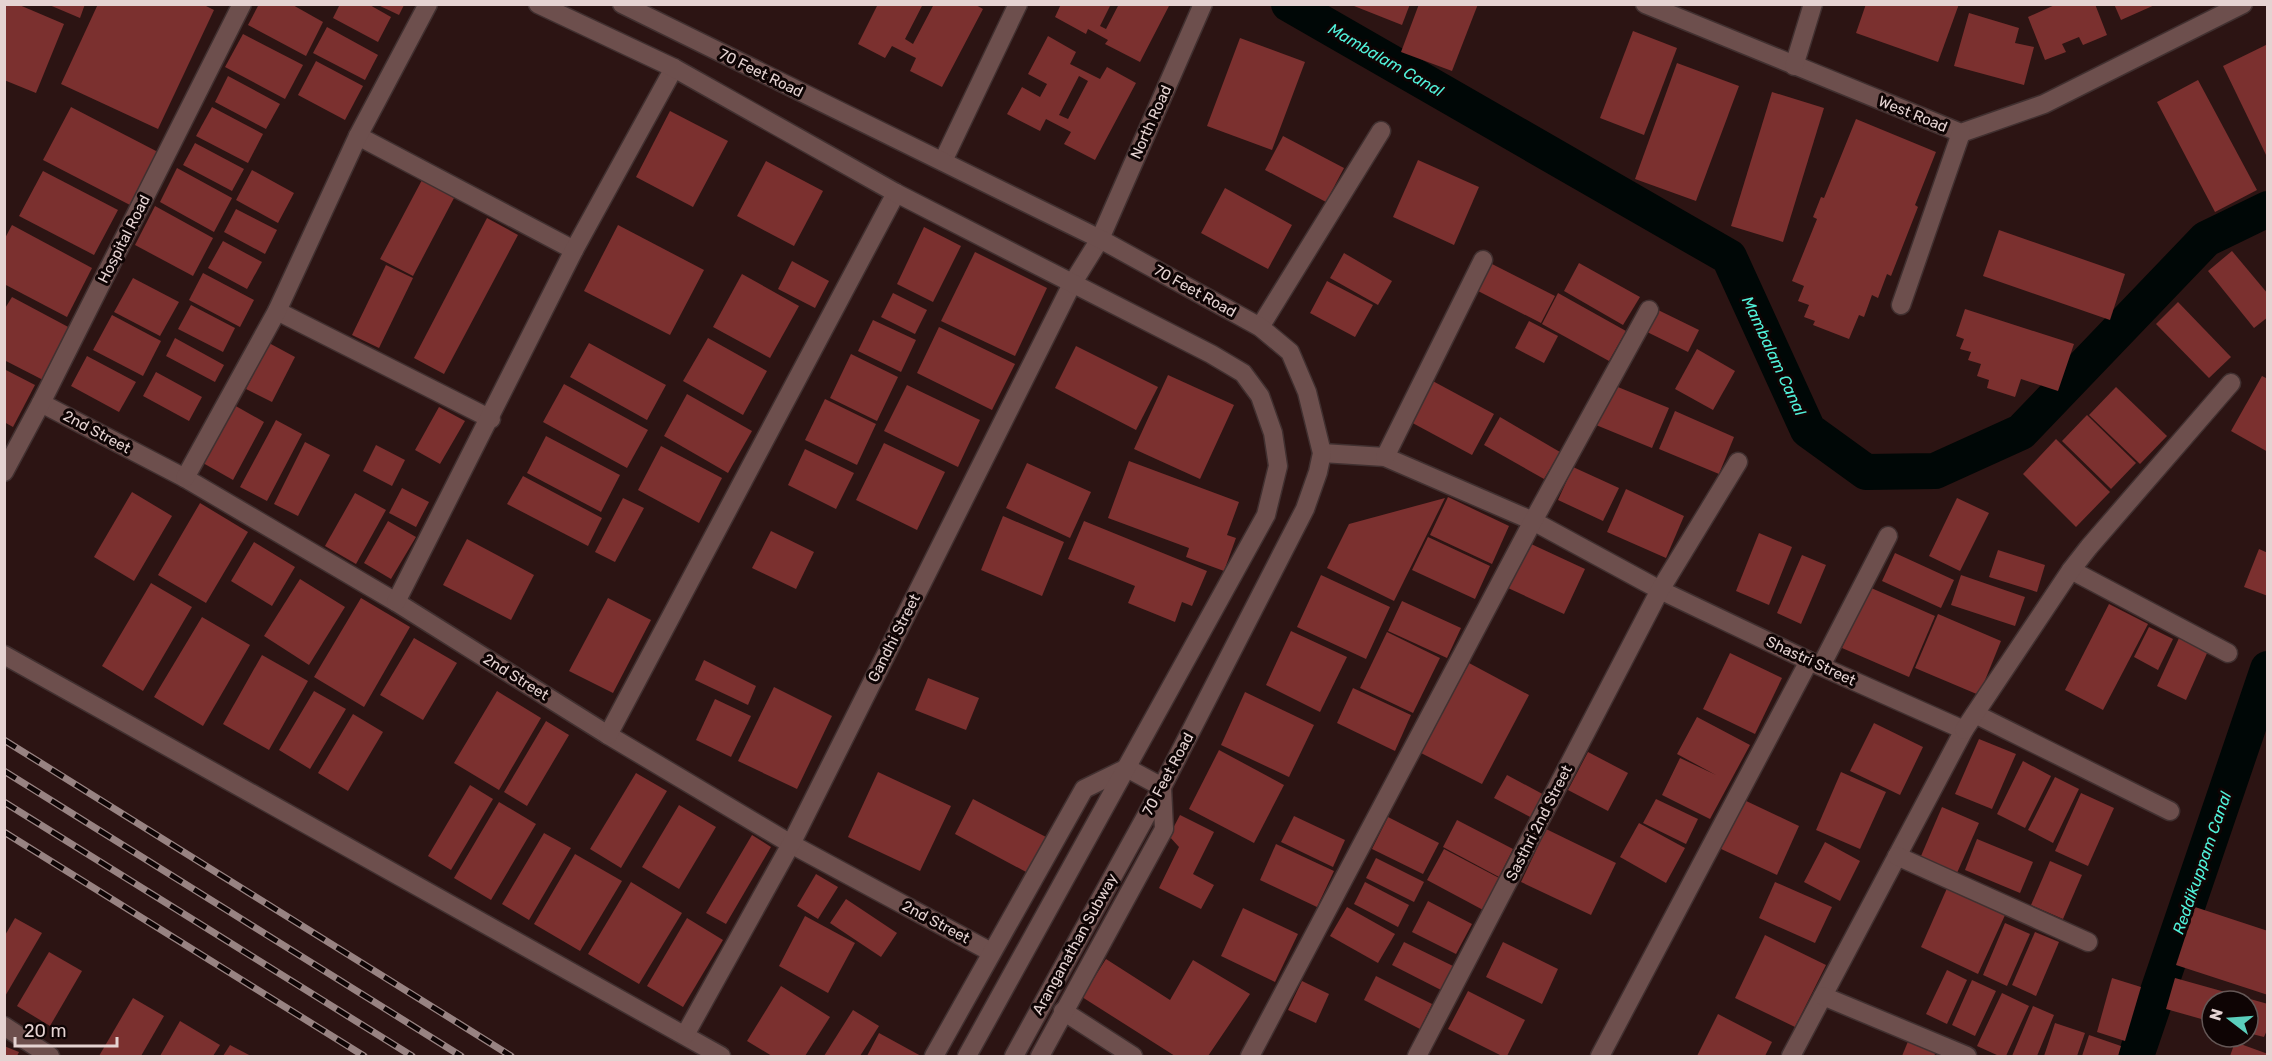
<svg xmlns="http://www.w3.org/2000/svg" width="2272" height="1061" font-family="Rubik,sans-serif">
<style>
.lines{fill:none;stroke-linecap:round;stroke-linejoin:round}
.canal{stroke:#000706;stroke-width:36}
.building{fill:#7b302f;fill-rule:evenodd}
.minor-casing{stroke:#413030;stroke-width:21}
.secondary-casing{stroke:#413030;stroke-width:21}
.minor{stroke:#6d4f4d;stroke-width:18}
.secondary{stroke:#6d4f4d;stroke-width:18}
.rail-casing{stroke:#988382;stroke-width:7}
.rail{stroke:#0e0404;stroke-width:4.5;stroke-dasharray:14;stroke-linecap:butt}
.labels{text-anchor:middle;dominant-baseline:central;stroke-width:6;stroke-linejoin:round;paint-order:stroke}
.street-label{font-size:15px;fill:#e5d3d2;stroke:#0e0404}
.water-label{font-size:16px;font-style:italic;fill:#51f1da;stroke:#0e0404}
</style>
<rect width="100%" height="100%" fill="#2c1413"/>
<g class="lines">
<g class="canal">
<polyline points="1289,4 1729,257 1808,430 1866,472 1935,471 2021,432 2206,239 2268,209"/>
<polyline points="2136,1056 2268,669"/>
</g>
</g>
<g class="building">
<polygon points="4,4 17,4 64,24 36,93 4,80"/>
<polygon points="47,4 85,4 80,18"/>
<polygon points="98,4 202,4 214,10 158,129 61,84"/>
<polygon points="259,4 291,4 323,22 306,56 248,25"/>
<polygon points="340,4 368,4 391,17 378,42 333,18"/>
<polygon points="878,4 923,4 905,39 913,44 934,4 974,4 983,9 942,87 910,71 916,58 892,46 885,58 858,44"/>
<polygon points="1061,4 1111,4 1100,26 1106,29 1119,4 1170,4 1140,62 1105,44 1108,40 1088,29 1086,34 1055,17"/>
<polygon points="1349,4 1410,4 1402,25"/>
<polygon points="1419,4 1478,4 1452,71 1401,52"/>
<polygon points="1866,4 1959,4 1938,62 1856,33"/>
<polygon points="2057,4 2095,4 2107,35 2083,45 2079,37 2062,44 2066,52 2045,60 2028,17"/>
<polygon points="2114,4 2157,4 2121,20"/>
<polygon points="378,5 404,5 399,15"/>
<polygon points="1969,13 2019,28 2015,43 2034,47 2024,85 1954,66"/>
<polygon points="327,27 378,55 365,80 313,53"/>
<polygon points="1633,31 1677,48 1644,135 1600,118"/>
<polygon points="243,34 303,65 285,99 225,67"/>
<path d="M1048,36L1076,52L1070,64L1100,79L1107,67L1136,83L1095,160L1064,144L1071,132L1046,119L1040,131L1007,114L1022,87L1040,97L1047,84L1028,74ZM1079,76L1088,81L1068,119L1059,115Z"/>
<polygon points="1240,38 1305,62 1272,150 1207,126"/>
<polygon points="2268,44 2268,159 2223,66"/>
<polygon points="316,61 363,86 345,120 298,95"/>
<polygon points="1677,63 1739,86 1696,201 1635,179"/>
<polygon points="228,76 280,104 266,129 215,102"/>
<polygon points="2198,80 2257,190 2215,212 2157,102"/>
<polygon points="1772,92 1824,108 1783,242 1731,226"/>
<polygon points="71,107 158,152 130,205 43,160"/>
<polygon points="212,107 263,134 248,163 196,136"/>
<polygon points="670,111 728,141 693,207 636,177"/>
<polygon points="1856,119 1936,152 1915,205 1918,207 1891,276 1887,274 1878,298 1872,295 1864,317 1859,315 1849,339 1813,325 1815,321 1804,317 1809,305 1798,301 1804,286 1792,281 1817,219 1813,217 1821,197 1824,198"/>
<polygon points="1283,136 1344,168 1326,202 1265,170"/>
<polygon points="195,143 244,169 232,191 183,165"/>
<polygon points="1418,160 1479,187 1454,245 1393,217"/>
<polygon points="766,161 823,191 794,246 737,216"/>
<polygon points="177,168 232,198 214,232 160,202"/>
<polygon points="252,170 294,193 278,223 236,200"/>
<polygon points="43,171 118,210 94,255 19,216"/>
<polygon points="422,180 454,198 413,276 380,259"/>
<polygon points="1225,188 1292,225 1268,269 1201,233"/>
<polygon points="155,206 213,238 193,276 135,245"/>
<polygon points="236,209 277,230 265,254 224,232"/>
<polygon points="487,218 518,235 444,374 414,358"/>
<polygon points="12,225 92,268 67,317 4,284 4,240"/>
<polygon points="618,225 704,270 670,335 584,291"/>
<polygon points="924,227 961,246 933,302 897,284"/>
<polygon points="1999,230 2125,274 2110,320 1983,276"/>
<polygon points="223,241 262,262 247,289 208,268"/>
<polygon points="2232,251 2268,294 2268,317 2254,328 2208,271"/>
<polygon points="975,252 1047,288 1015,356 941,321"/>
<polygon points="1344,253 1392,281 1378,305 1330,278"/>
<polygon points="792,261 829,281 815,308 778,289"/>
<polygon points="1579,263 1640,297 1623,325 1564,291"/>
<polygon points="1492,264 1555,296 1541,323 1478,291"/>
<polygon points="386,265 413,278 379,348 352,335"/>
<polygon points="203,273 254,300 240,327 189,300"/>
<polygon points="742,274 799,306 770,358 713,327"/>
<polygon points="133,278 179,302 160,336 114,312"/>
<polygon points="1327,281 1373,305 1355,337 1310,313"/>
<polygon points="893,293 927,310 915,334 881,317"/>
<polygon points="1558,293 1626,331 1609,361 1542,324"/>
<polygon points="12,297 72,329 45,381 4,360 4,310"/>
<polygon points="2178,302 2231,357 2209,378 2156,324"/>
<polygon points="191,305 235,328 223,352 178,329"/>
<polygon points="1656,309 1699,330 1688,352 1645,331"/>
<polygon points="1965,309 2074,344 2058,391 2021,379 2015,397 1987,388 1989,380 1977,376 1981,364 1968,360 1971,352 1960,349 1964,339 1956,336"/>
<polygon points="112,315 161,341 143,376 93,350"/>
<polygon points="873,320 916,340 901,372 858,351"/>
<polygon points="1529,321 1558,336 1544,363 1515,348"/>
<polygon points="939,327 1015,364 992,410 917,373"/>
<polygon points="175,338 224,365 215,382 166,356"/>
<polygon points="708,338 767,371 743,415 683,381"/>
<polygon points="269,343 295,357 272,402 246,389"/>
<polygon points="589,343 666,385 647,420 570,377"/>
<polygon points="1076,346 1158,387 1136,430 1055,388"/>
<polygon points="1697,349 1735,371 1713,410 1675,389"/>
<polygon points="851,354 898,377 877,421 830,398"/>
<polygon points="87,356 136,382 119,412 71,386"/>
<polygon points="4,369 35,385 13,427 4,422"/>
<polygon points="156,372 202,397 189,421 143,396"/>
<polygon points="1168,375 1234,405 1200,479 1134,449"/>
<polygon points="2262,376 2268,379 2268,452 2231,431"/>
<polygon points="1429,379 1494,414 1472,455 1407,420"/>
<polygon points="564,384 648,430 627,468 543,422"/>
<polygon points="907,385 980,420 958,467 884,431"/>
<polygon points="1613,385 1669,408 1652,448 1596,425"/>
<polygon points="2116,387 2167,436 2140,464 2089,415"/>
<polygon points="687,394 752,431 728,473 664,436"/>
<polygon points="825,399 876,424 857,465 805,440"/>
<polygon points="234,405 264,422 233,480 203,463"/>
<polygon points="439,407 465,421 440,464 415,450"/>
<polygon points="1675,411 1734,437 1719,474 1659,449"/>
<polygon points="2087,415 2136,463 2111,489 2062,441"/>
<polygon points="1500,417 1560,452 1544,479 1484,445"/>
<polygon points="276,420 302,434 267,501 240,487"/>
<polygon points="546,436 620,475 601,512 527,473"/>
<polygon points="2056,439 2110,492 2076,527 2023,474"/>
<polygon points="305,442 330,455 298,516 274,504"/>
<polygon points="884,443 945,472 917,530 856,500"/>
<polygon points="376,445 405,460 392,486 363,471"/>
<polygon points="661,446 722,478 699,523 638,490"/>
<polygon points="805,449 854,473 836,509 788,485"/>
<polygon points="1129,461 1239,502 1227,535 1236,538 1224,571 1186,557 1189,548 1108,518"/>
<polygon points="1027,463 1091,492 1070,538 1006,508"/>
<polygon points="1573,467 1619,488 1603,521 1558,500"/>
<polygon points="523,476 602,518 588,546 507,504"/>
<polygon points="402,488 429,502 416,527 389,513"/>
<polygon points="1626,489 1684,516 1666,558 1607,532"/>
<polygon points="132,492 172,516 134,581 94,557"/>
<polygon points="355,493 386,510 356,564 325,546"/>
<polygon points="1448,497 1509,526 1492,564 1430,535"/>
<polygon points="623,498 644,508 615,562 595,552"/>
<polygon points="1445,498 1394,601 1327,568 1349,524"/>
<polygon points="1957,498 1989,513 1960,571 1929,556"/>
<polygon points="200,503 248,532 206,603 158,575"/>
<polygon points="1003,516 1064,542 1042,596 981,570"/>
<polygon points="388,521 416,537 391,579 364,563"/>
<polygon points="1084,521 1207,571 1192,606 1182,602 1175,622 1128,603 1135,586 1068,559"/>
<polygon points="771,531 814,552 796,589 752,568"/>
<polygon points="1759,533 1792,547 1769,605 1736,591"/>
<polygon points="1428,537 1490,566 1475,599 1412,570"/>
<polygon points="467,539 534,575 511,620 443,585"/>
<polygon points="254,542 295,567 272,606 231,581"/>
<polygon points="1529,543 1585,569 1564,614 1508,588"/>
<polygon points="2259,549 2268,553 2268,596 2244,587"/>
<polygon points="1998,550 2045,565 2037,592 1989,577"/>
<polygon points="1895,553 1954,580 1941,608 1882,581"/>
<polygon points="1802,555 1826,565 1801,624 1777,613"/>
<polygon points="1321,575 1390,607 1366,659 1297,627"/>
<polygon points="1961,575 2025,597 2015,626 1951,605"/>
<polygon points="300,579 345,607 309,665 264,636"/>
<polygon points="151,583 192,607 143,691 102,666"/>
<polygon points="1869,587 1935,616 1909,677 1842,648"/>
<polygon points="361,598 410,627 364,707 314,677"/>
<polygon points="608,598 651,620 613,693 569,671"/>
<polygon points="1402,601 1461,628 1447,658 1388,631"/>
<polygon points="2109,604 2148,624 2103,710 2065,690"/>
<polygon points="1938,614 2001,641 1979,695 1915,668"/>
<polygon points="202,617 250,645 203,726 154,697"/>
<polygon points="2149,627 2173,639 2158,670 2134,657"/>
<polygon points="1291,631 1347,657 1320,712 1266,685"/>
<polygon points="1387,632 1440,658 1413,713 1360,688"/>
<polygon points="414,638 457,663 423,720 380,695"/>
<polygon points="2179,638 2208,651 2186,700 2157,686"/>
<polygon points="1730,653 1782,678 1755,734 1703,709"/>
<polygon points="262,655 308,681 269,750 223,724"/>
<polygon points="704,660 756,686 748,705 695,680"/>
<polygon points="1469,663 1529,695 1482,784 1421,753"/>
<polygon points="928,678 979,698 966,730 915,710"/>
<polygon points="774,687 832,716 797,789 738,761"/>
<polygon points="1353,688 1411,715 1395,751 1337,723"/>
<polygon points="314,691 346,709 310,769 279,750"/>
<polygon points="497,691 541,718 499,790 454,763"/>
<polygon points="1245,692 1314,725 1289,777 1221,745"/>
<polygon points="715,699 751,716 731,757 696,740"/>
<polygon points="353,714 383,732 348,791 318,773"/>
<polygon points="1697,717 1750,745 1710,819 1662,795 1680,758 1716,775 1677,754"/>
<polygon points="546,721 569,735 527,806 504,792"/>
<polygon points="1874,723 1923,747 1900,795 1850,771"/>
<polygon points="1979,739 2016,754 1992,809 1955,794"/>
<polygon points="1219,750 1284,785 1254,843 1189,809"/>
<polygon points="1588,752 1628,773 1608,811 1568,790"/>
<polygon points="2023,761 2051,776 2025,828 1997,814"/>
<polygon points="878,772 951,806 920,871 848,837"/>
<polygon points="1841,772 1886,792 1860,849 1816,830"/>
<polygon points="636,773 667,791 621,868 590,849"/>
<polygon points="1507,775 1548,797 1536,820 1494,798"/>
<polygon points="2055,777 2079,789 2053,843 2028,830"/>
<polygon points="470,785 493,799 451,870 428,856"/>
<polygon points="2081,793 2114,808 2088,866 2055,851"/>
<polygon points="973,799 1046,837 1028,873 955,834"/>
<polygon points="1656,799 1698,819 1686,844 1643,823"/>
<polygon points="1742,799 1799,826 1777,875 1719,848"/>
<polygon points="499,802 536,824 491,900 454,878"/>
<polygon points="679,805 716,827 679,889 642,867"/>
<polygon points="1942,807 1979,823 1957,873 1921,856"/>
<polygon points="1180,815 1214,832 1193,874 1214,885 1201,909 1159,888 1179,847 1169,836"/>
<polygon points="1294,816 1345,840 1333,867 1281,842"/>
<polygon points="1388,817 1439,843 1423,874 1372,849"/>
<polygon points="1457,820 1513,849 1499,877 1443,847"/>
<polygon points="1639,823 1685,848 1666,883 1620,857"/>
<polygon points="1546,829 1616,863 1591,915 1521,882"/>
<polygon points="544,833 571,848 529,920 502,904"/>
<polygon points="752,835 771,847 726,924 706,913"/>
<polygon points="1977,839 2033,862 2020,893 1965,870"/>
<polygon points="1825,842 1860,861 1840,901 1804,882"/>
<polygon points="1276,844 1334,871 1317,907 1260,880"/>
<polygon points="1444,849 1501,879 1485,911 1427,880"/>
<polygon points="575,854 622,881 580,951 534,924"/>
<polygon points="1376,858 1424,882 1414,902 1366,878"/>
<polygon points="2050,861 2082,875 2063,919 2031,905"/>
<polygon points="816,874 838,887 818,919 797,906"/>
<polygon points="631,882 682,913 639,984 588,954"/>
<polygon points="1365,882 1409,905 1398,927 1354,904"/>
<polygon points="1775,882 1832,907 1815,943 1759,918"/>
<polygon points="1948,886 2006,913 1978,974 1921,947"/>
<polygon points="846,899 897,933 881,957 830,923"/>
<polygon points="1428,901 1472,924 1456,954 1412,932"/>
<polygon points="1347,907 1395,934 1378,963 1330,936"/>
<polygon points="2195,907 2268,931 2268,995 2176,965"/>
<polygon points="1243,908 1298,934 1275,982 1221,956"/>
<polygon points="805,916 855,943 828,993 779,966"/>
<polygon points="15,918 42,933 4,998 4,937"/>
<polygon points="687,918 723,940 683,1007 647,986"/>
<polygon points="2005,923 2030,934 2007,986 1983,975"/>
<polygon points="2035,932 2059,942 2036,996 2012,985"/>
<polygon points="1765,935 1826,965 1795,1027 1735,998"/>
<polygon points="1404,942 1453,966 1441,990 1392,965"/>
<polygon points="1503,942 1558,969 1542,1004 1486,977"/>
<polygon points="49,952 82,971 50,1026 17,1006"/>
<polygon points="1106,959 1170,1000 1193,960 1250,994 1208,1056 1175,1056 1082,997"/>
<polygon points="1947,970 1967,980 1947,1024 1926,1014"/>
<polygon points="1376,976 1432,1004 1420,1029 1364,1000"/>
<polygon points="2112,978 2141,987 2125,1041 2097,1032"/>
<polygon points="2175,978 2268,1004 2268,1028 2264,1037 2248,1033 2248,1001 2212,1001 2212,1022 2166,1009"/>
<polygon points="1972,980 1996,991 1975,1036 1952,1025"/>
<polygon points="1302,981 1329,994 1316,1023 1288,1010"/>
<polygon points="781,986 830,1017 805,1056 772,1056 747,1041"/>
<polygon points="1468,991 1525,1020 1507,1056 1502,1056 1448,1029"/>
<polygon points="2002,993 2029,1006 2006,1056 1999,1056 1977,1046"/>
<polygon points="133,998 164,1016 141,1056 99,1056"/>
<polygon points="2033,1006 2054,1015 2037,1056 2012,1056"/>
<polygon points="853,1010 879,1026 860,1056 824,1056"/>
<polygon points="1718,1014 1772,1042 1765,1056 1697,1056"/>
<polygon points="180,1021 220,1045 213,1056 160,1056"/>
<polygon points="2055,1023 2085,1033 2077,1056 2044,1056"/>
<polygon points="879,1033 921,1056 867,1056"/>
<polygon points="2089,1035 2121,1046 2118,1056 2082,1056"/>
<polygon points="1909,1039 1937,1050 1934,1056 1902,1056"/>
<polygon points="2235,1042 2268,1054 2268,1056 2230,1056"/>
<polygon points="230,1045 251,1056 223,1056"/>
<polygon points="4,1046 19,1052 17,1056 4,1056"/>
</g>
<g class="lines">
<defs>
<g id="minor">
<polyline points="1645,4 1961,133 2044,104 2243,4"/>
<polyline points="1794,66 1813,4"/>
<polyline points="358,136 574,250"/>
<polyline points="943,161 1018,4"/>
<polyline points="1901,305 1961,133"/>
<polyline points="277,311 491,419"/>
<polyline points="1260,327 1381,131"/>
<polyline points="41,403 185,478 396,602 608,735 791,844 991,952"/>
<polyline points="1322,453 1385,457 1533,521 1660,590 1809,661 1964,730 1791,1056"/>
<polyline points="1385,457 1483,260"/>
<polyline points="4,472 41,403 242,4"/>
<polyline points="185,478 277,311 358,136 428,4"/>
<polyline points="2071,570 2228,653"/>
<polyline points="396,602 574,250 674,68"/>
<polyline points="4,655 721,1056"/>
<polyline points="1821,666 1888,536"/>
<polyline points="1975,714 2170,811"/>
<polyline points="1964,730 2071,570 2089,547 2231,383"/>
<polyline points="608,735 896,193"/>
<polyline points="1897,856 2088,942"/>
<polyline points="1823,996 1967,1056"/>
<polyline points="1063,1011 1133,1056"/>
<polyline points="4,1026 50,1056"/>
<polyline points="685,1035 791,844 1072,284 1100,239 1203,4"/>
<polyline points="934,1056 1084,789 1127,768 1162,787 1164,829 1040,1056"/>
<polyline points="1250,1056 1533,521 1649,310"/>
<polyline points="1417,1056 1660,590 1738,462"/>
<polyline points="1600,1056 1809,661"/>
</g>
<g id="secondary">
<polyline points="538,4 674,68 896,193 1211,354 1243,373 1260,396 1273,433 1278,466 1266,515 967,1056"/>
<polyline points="622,4 1100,239 1260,327 1290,352 1307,392 1322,453 1318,472 1305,509 1162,787 1014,1056"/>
</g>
</defs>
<use href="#minor" class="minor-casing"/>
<use href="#secondary" class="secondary-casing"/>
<use href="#minor" class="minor"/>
<use href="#secondary" class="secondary"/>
<defs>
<g id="rail">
<polyline points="4,740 511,1056"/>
<polyline points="4,771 461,1056"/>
<polyline points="4,802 412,1056"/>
<polyline points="4,832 364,1056"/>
</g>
</defs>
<use href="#rail" class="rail-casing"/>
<use href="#rail" class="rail"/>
</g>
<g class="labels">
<g class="street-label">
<text transform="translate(761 73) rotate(26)">70 Feet Road</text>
<text transform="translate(1913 114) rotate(22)">West Road</text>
<text transform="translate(1151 122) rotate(-66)">North Road</text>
<text transform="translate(124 239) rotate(-63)">Hospital Road</text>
<text transform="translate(1195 291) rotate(29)">70 Feet Road</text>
<text transform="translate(97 432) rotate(28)">2nd Street</text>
<text transform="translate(894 638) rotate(-63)">Gandhi Street</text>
<text transform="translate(1811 661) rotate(25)">Shastri Street</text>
<text transform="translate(516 677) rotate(32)">2nd Street</text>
<text transform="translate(1168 774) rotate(-62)">70 Feet Road</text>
<text transform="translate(1539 823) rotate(-63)">Sasthri 2nd Street</text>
<text transform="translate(936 922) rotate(28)">2nd Street</text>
<text transform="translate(1075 944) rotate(-61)">Aranganathan Subway</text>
</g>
<g class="water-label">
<text transform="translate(1386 60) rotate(30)">Mambalam Canal</text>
<text transform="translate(1774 356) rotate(65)">Mambalam Canal</text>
<text transform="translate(2202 863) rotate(-71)">Reddikuppam Canal</text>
</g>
</g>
<rect width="2272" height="1061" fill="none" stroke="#e5d3d2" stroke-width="12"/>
<g transform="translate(2230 1019) rotate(287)"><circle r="28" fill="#0e0404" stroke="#645756" stroke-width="1.5"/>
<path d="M0-4.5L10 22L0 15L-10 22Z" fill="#5bcebc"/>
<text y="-9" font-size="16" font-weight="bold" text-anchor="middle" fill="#e5d3d2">N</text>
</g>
<path d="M15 1037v9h102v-9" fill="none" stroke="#e5d3d2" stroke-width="3"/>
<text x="24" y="1037" font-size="18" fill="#e5d3d2" stroke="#0e0404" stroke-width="4.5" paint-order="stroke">20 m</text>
</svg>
